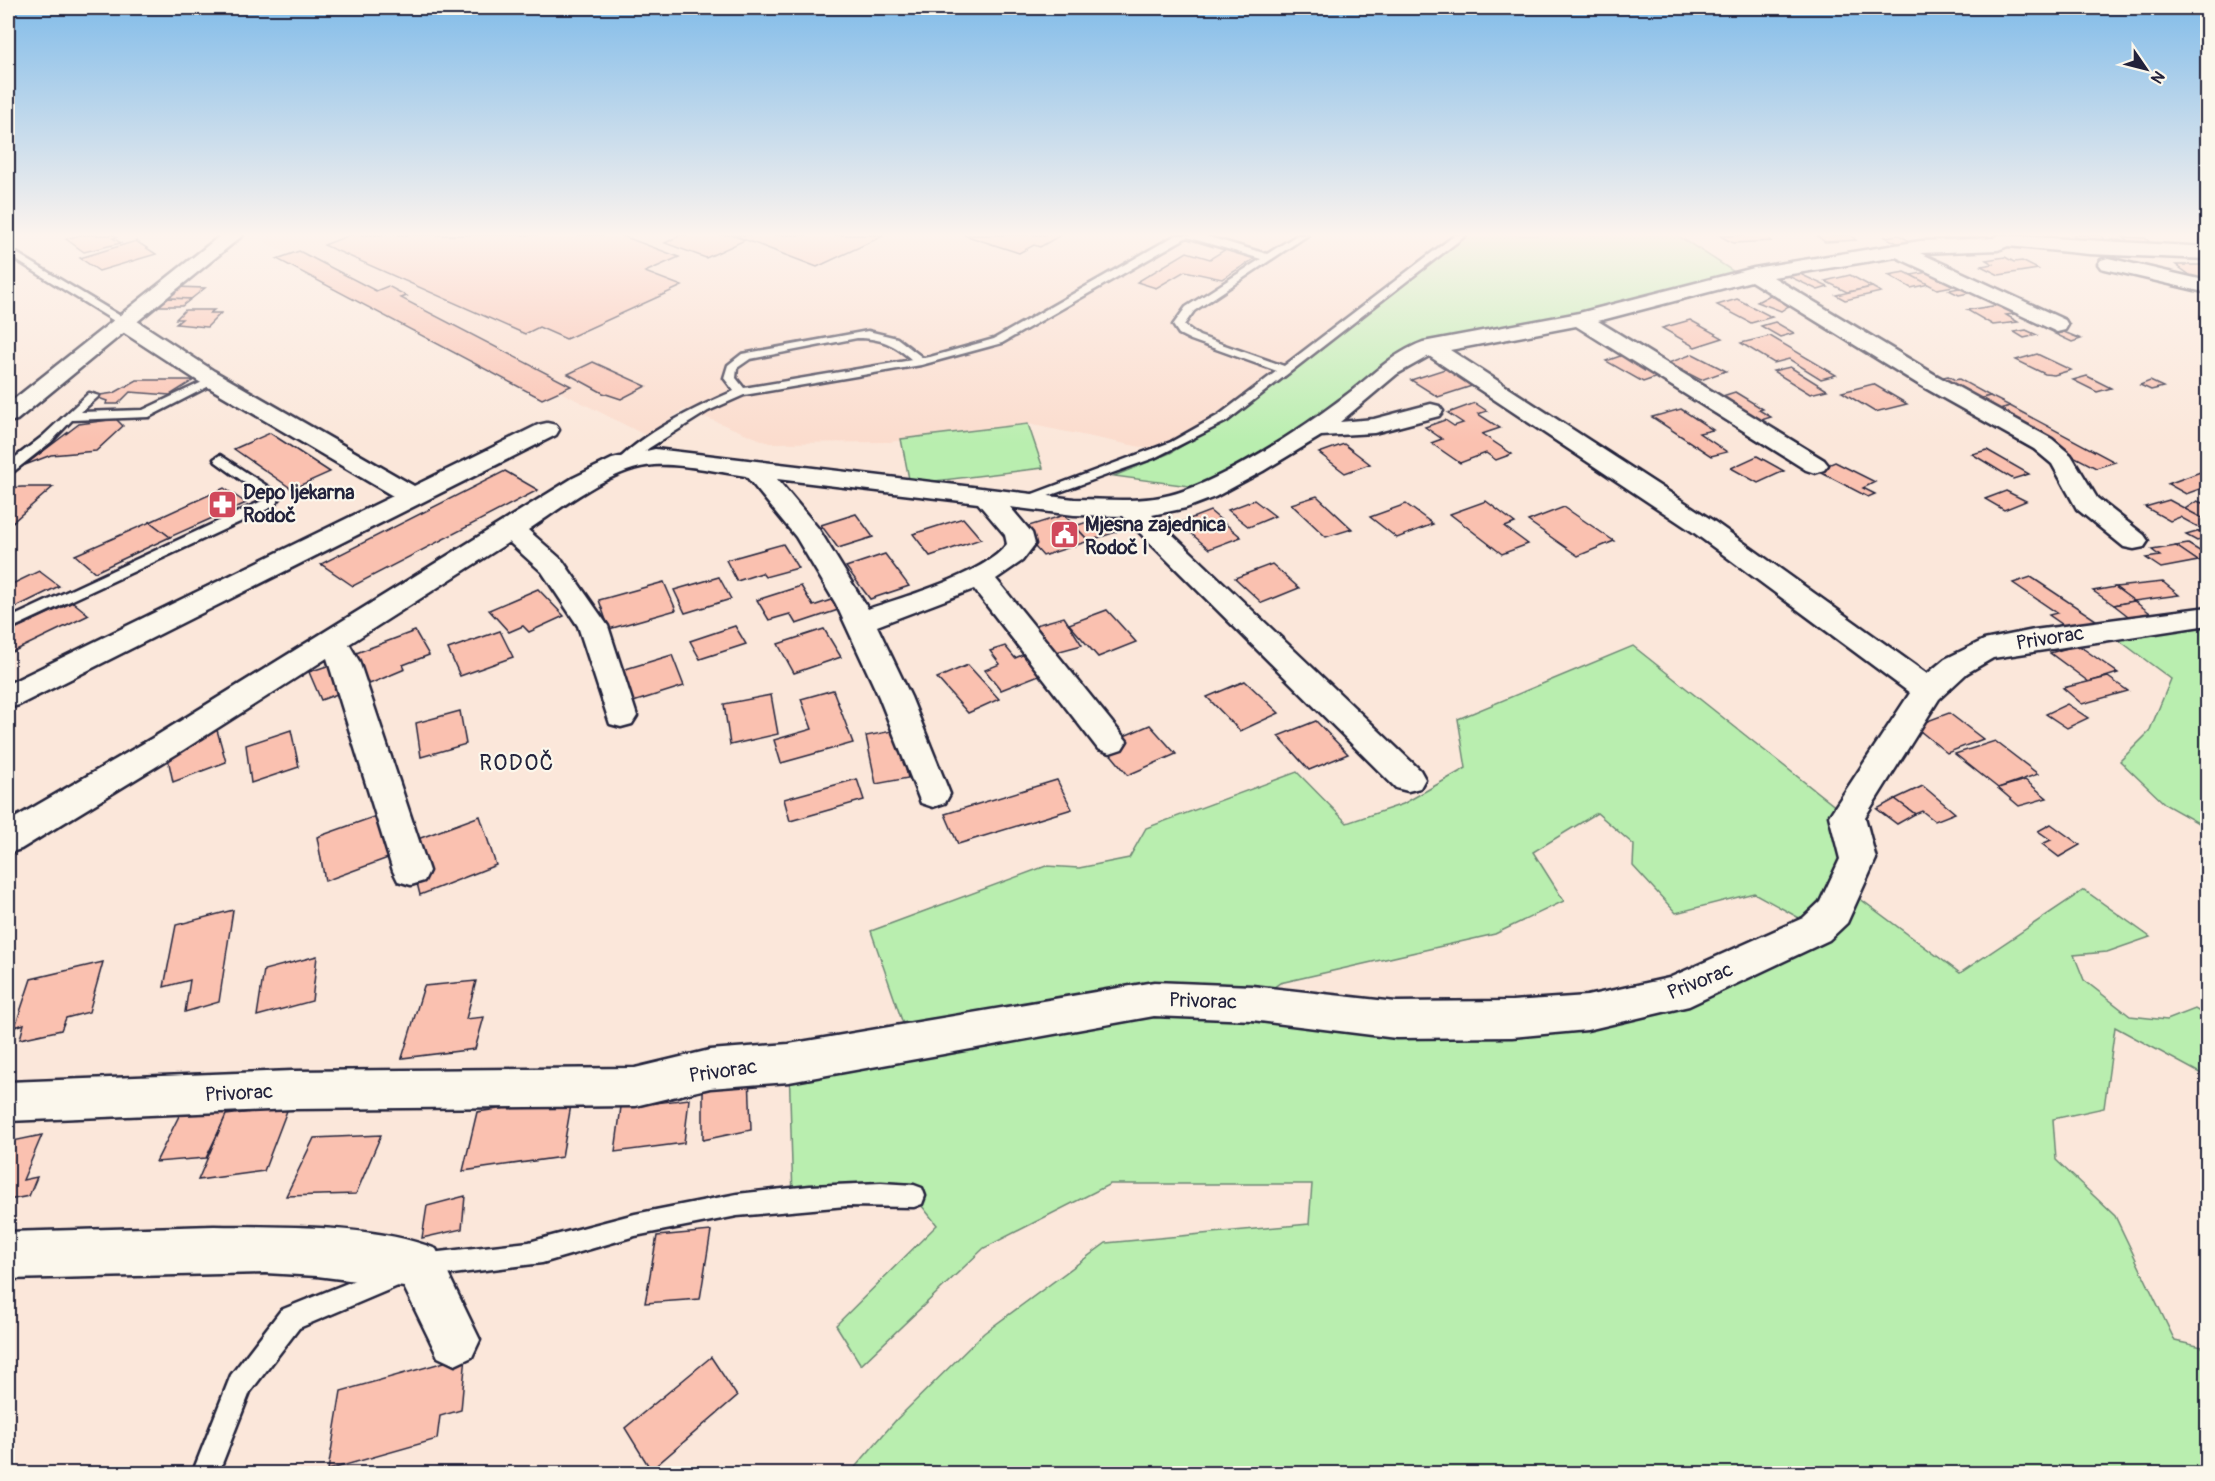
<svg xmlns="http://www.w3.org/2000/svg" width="2215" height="1481" font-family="Pangolin,sans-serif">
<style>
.built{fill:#fbdccd}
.green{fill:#b9eeaf;stroke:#6e8875;stroke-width:1.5}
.building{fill:#fac1b0;stroke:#22223b;stroke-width:1.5}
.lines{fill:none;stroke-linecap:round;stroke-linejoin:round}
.service-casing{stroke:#22223b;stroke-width:5}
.minor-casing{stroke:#22223b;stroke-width:5}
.tertiary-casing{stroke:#22223b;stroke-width:5}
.service{fill:#fbf7ec;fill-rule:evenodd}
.minor{fill:#fbf7ec;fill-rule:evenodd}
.tertiary{fill:#fbf7ec;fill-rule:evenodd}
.labels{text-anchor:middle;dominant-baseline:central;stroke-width:4.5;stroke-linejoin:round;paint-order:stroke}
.poi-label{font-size:20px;font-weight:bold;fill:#22223b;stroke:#fbf7ec;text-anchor:start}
.street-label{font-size:20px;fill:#22223b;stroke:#fbf7ec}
.quarter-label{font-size:22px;letter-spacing:1.5px;fill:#22223b;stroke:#fbf7ec}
</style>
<rect width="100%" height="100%" fill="#fbe7da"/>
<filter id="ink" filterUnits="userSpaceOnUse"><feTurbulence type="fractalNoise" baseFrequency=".0167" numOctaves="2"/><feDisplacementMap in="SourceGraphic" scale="12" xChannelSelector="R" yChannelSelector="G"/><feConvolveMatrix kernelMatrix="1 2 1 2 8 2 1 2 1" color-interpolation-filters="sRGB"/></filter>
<g filter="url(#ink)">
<polygon class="built" points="269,235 1467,235 1214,427 1170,453 1028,424 889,442 769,443 685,409 645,435 265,242"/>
<g class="green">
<polygon points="1467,235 1677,235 1739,275 1572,317 1439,342 1314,424 1204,488 1114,476 1170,453 1214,427"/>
<polygon points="1028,424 1043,468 910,484 901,439"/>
<polygon points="2207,617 2207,828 2166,805 2120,761 2149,732 2171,679 2112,635"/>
<polygon points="1633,646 1847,816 1858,859 1801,919 1754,893 1676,913 1633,866 1634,845 1597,813 1533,852 1564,901 1495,934 1280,983 1253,1002 1512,1019 1759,956 1844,887 1960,973 2084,890 2150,937 2107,952 2074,955 2084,980 2130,1016 2167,1020 2195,1009 2207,1016 2207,1077 2115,1027 2104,1108 2053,1119 2056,1160 2115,1216 2175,1341 2207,1348 2207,1473 850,1473 896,1420 984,1333 1106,1243 1309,1224 1312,1184 1110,1184 984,1248 861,1365 836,1325 937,1225 914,1196 793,1199 789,1063 909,1041 871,931 1046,866 1079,868 1129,858 1146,828 1297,772 1347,823 1403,804 1466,768 1458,719"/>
</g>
<g class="building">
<polygon points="80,235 115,235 117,237 113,238 121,243 84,252 66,239"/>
<polygon points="350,235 620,235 679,257 645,272 682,286 566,339 539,327 525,334 324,245"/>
<polygon points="681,235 732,235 745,240 706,258 665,243"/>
<polygon points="733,235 885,235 817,267"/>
<polygon points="964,235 1061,235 1040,247 1034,245 1019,253"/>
<polygon points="1765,235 1771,241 1733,243 1720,236"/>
<polygon points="1816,235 1850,235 1856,240 1825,242"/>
<polygon points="1899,235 1913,243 1901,245 1885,237"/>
<polygon points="2073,235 2101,235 2106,241 2076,239"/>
<polygon points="2123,237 2145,238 2155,247 2134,246"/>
<polygon points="136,241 156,254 99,271 80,258"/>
<polygon points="1226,249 1256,258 1222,279 1185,271 1156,288 1137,282 1187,252 1210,259"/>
<polygon points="299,251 376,291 388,286 407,296 401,298 571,386 542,399 277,259"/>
<polygon points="2005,257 2014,262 2022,261 2038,269 1999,275 1981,266 1993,264 1986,260"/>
<polygon points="2176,265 2208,265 2208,277 2194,278"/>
<polygon points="1905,272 1929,284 1911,288 1888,275"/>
<polygon points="1928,272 1954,286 1937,289 1911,275"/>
<polygon points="1798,273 1828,287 1818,290 1788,276"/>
<polygon points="1850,275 1872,287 1847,292 1825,281"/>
<polygon points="175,287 205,288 191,299 161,298"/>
<polygon points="1872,287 1881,292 1845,300 1836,295"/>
<polygon points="1964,287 1974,292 1959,295 1949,290"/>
<polygon points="1770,295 1793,303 1781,311 1757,302"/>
<polygon points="168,298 191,299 182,306 158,306"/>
<polygon points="1737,299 1772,317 1751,323 1717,305"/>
<polygon points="1999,305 2014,314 2006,315 2018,322 1993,325 1967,310"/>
<polygon points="185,310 214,310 210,313 221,313 207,327 176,324 182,319 176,319"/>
<polygon points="1690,320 1723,338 1695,347 1662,328"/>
<polygon points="1775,322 1794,333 1780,337 1761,326"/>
<polygon points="2026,330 2037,335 2024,338 2014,332"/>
<polygon points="2064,332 2081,339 2072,342 2055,334"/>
<polygon points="1770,336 1836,375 1821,379 1789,359 1774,363 1741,343"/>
<polygon points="1629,353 1666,374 1643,382 1606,361"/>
<polygon points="1693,354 1726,371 1701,380 1668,363"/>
<polygon points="2037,354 2071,370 2054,375 2045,374 2016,360"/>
<polygon points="593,362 646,386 621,399 603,393 568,374"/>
<polygon points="1790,367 1827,390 1810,394 1773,371"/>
<polygon points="1448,368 1475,385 1438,397 1411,380"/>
<polygon points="1948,376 1955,380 1959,379 1990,396 1971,401 1933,379"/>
<polygon points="2087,376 2111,388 2097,392 2073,380"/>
<polygon points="137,380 194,380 170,395 130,392 118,404 106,404 107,401 93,396 114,393"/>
<polygon points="2150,381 2163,387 2151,390 2140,385"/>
<polygon points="1873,384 1902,401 1907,404 1875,412 1842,392"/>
<polygon points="1735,392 1763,409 1759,410 1771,417 1758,421 1713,399"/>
<polygon points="1990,396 2010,406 1997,410 1971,401"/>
<polygon points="1475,403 1487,411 1478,414 1500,428 1482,434 1512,454 1496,460 1486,453 1460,463 1431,443 1442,439 1425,427 1445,420 1454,426 1463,423 1448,413"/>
<polygon points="2010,406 2115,462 2096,468 1990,412"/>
<polygon points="1681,409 1713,430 1699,433 1727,452 1711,456 1652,417"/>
<polygon points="116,419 123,426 96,451 51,455 25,465 79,424"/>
<polygon points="270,433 330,472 292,489 234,449"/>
<polygon points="1344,444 1370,464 1345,473 1319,453"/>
<polygon points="1987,450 2029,474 2013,479 1972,454"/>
<polygon points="1757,456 1784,471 1758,483 1731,468"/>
<polygon points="1835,462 1875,482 1863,488 1875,494 1868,497 1816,470"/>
<polygon points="505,471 538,490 353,586 321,564"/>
<polygon points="2203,471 2208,474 2208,486 2186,494 2168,484"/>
<polygon points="22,487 53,487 8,526 8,488"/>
<polygon points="224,488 246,503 170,537 150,522"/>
<polygon points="2006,491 2026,501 2004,510 1985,499"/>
<polygon points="1317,496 1352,529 1326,537 1291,504"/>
<polygon points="1254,500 1275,516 1249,527 1228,510"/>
<polygon points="2169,500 2208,521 2208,538 2197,541 2186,535 2204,530 2180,517 2170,521 2145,507"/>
<polygon points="1486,501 1515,523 1505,527 1528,544 1502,554 1450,514"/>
<polygon points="2197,501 2208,505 2208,521 2185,509"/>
<polygon points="1406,504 1433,524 1397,538 1370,517"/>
<polygon points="1564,507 1614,541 1578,556 1528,521"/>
<polygon points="1210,511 1241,537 1209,549 1179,523"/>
<polygon points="856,514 873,537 838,548 821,525"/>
<polygon points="1064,515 1089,541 1043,556 1019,529"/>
<polygon points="1102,517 1116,532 1089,541 1075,526"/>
<polygon points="963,518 981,539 930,556 913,534"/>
<polygon points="150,522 170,537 95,572 75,555"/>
<polygon points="783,544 798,568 765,577 762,573 737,581 726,560"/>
<polygon points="2188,544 2208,556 2208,559 2198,561 2176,546"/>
<polygon points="2176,546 2198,561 2161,568 2146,558 2160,556 2152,550"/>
<polygon points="885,554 909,586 870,599 846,567"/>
<polygon points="1272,564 1299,588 1262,603 1235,578"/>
<polygon points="39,571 59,586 8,611 8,586"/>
<polygon points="719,577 731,599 685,613 674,590"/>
<polygon points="2031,577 2096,620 2069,629 2049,615 2057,613 2013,583"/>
<polygon points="664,582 676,610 609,629 599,600"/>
<polygon points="2163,582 2179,595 2134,601 2115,587"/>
<polygon points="801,586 813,606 831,600 838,610 796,624 790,614 769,620 757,600"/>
<polygon points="2115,587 2134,601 2114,605 2093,591"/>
<polygon points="538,589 564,616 529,632 523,626 509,632 489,610"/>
<polygon points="2134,601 2153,615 2132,619 2114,605"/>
<polygon points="73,602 89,615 8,654 8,632"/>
<polygon points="1107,610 1136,642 1098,657 1069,624"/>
<polygon points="1064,617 1082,645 1049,654 1032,626"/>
<polygon points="735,626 746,644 700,659 690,641"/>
<polygon points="824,629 841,657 794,673 778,644"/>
<polygon points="415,631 429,655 403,665 405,669 367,685 351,655"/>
<polygon points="500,631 513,657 460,676 448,649"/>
<polygon points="2078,645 2118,673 2089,682 2050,653"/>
<polygon points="1005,646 1015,658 1027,653 1044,673 1001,690 985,670 1000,664 990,651"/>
<polygon points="672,655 684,686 630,703 619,671"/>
<polygon points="336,663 348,690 321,700 309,672"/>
<polygon points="968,665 999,699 968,713 937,678"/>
<polygon points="2108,677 2128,691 2082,704 2063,688"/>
<polygon points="1245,681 1279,713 1240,731 1207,697"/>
<polygon points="833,690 853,743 781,763 774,740 812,729 801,699"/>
<polygon points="771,695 778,734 730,745 724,704"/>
<polygon points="2067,704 2088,718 2067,728 2046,714"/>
<polygon points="460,711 466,744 421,757 416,723"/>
<polygon points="1949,713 1983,739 1947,753 1914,726"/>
<polygon points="1316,721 1348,754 1309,770 1278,736"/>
<polygon points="1150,725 1176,754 1128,775 1103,745"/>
<polygon points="217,730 226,762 173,782 166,749"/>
<polygon points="291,730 299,767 251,783 246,745"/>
<polygon points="897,730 908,778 876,784 866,736"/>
<polygon points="1995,741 2038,774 1998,788 1955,754"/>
<polygon points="857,779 864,800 790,821 784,799"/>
<polygon points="1057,780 1072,809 958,844 945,814"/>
<polygon points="2025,780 2047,798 2019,806 1998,788"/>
<polygon points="1923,786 1955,813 1935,821 1922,811 1915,814 1895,799"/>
<polygon points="1895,799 1915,814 1897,824 1877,809"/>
<polygon points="379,815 388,858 325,881 317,837"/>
<polygon points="480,816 496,865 420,895 407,843"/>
<polygon points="2051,824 2080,845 2059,857 2042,844 2051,840 2038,831"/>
<polygon points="233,910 219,1002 185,1012 190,980 164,987 176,925"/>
<polygon points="317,956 312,1001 257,1016 264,970"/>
<polygon points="103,962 89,1012 66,1018 61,1030 20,1039 24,1024 15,1027 31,979"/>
<polygon points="476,981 466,1019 484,1017 475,1049 402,1058 424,986"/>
<polygon points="749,1073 751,1130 703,1140 703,1082"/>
<polygon points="572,1099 562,1157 463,1171 477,1112"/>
<polygon points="689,1099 684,1143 615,1152 621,1107"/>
<polygon points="233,1101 206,1158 156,1162 185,1104"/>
<polygon points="288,1108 264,1171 198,1180 226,1115"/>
<polygon points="42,1135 23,1180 37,1177 29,1196 8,1200 8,1142"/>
<polygon points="381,1135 356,1194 286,1196 314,1138"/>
<polygon points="465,1196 462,1229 422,1238 427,1206"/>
<polygon points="711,1231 700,1299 645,1303 657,1236"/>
<polygon points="466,1356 461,1410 440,1416 437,1439 328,1470 341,1391"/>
<polygon points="711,1357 737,1396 651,1470 625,1428"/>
</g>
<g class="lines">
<defs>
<g id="service">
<path d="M1176,235H1202L1267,254L1297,235H1308L1194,311L1184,325L1199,336L1284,366L1455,235H1466L1227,421L1154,458L1026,504H1016L1014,501L1171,442L1219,415L1277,371L1191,340L1179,334L1173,325L1186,307L1261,259L1187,237L1002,343L921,365L744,395L708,411L649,448L626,467H616L615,464C639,435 699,406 734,391L724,378L728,365L742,354L868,331L897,338L923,358L930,357L994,339ZM857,338C881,338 894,344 912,360L744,388L736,378L737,368L750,359Z"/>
<polygon points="8,248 127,320 128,322 119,324 8,255"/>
<polygon points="213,377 219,380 217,382 149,417 72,420 51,442 13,472 8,473 8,463 43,436 89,393 99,396 81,412 143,410"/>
<polygon points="220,455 279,494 281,497 274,506 8,630 8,619 264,500 266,498 216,462 214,459"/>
<polygon points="881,1183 914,1185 922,1188 925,1196 922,1204 914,1207 846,1206 737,1216 635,1236 542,1263 421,1278 413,1274 409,1266 413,1258 421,1254 529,1242 635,1214 737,1194 810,1186"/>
<polygon points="397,1263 405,1267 409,1275 405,1283 299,1328 250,1392 218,1474 192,1474 231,1375 281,1310"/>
</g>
<g id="minor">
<path d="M1999,235L2208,247V259L2089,254L2008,246L1998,250L1920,253L2065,320L2068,325L2065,330L2057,332L1896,257L1773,277L1934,374L2052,439L2071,455L2097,498L2144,535L2148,541L2144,547L2134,549L2124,547L2077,509L2052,464L2034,449L1918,384L1751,281L1598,321L1824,460L1828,465L1824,470L1815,473L1806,470L1576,326L1450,350L1712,520L1927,674L1945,659L1984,640L2034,630L2208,607V625L1993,658L1967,673L1939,699L1865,817L1876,859L1847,923L1829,940L1689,1006L1587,1030L1512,1037L1396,1038L1252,1020L1154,1016L789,1082L710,1088L635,1106L292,1109L8,1121V1082L292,1071L635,1068L710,1050L789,1044L1154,982L1252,986L1396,1002L1512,1001L1587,996L1669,978L1803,918L1820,902L1840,859L1829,816L1910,693L1693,532L1429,356L1397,374L1340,422L1374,419L1431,404L1439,406L1443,411L1439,416L1374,433L1321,436L1263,471L1215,497L1186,508L1152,515L1420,770L1425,779L1420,788L1408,791L1396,788L1123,516L1074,515L1010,507L1032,533L1035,544L1022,561L996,579L1127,741L1122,749L1110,753L1098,749L974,589L877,626L911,697L950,794L945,803L933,807L921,803L879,697L836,604L796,537L746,476C720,472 679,463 654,465C611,468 563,507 528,530L562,560L608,626L637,716L632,724L621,727L610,724L578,626L542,572L509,542L349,644L359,661L429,871L424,881L411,885L398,881L393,871L327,658L180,752L21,849L8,853V822L156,736L573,478L612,459L655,449L1074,499C1106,499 1139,503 1170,495C1221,482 1302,429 1345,396C1372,376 1391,354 1423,342L1579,313L1754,268L1920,241L1993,238ZM777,479L978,503L1005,535L1007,544C985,574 904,597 868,609L818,528Z"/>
<polygon points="2108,258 2208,281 2208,293 2101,268 2098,264 2101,260"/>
<polygon points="123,316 131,317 214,371 414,486 538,425 547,423 556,425 559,430 556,435 19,705 8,708 8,684 393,496 198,381 115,327 112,322 115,317"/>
<path d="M214,1226C280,1227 375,1224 436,1249L480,1340L472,1357L455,1365L438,1357L404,1287L317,1276L265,1273L8,1279V1232Z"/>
</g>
<polygon id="tertiary" points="221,235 243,235 17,420 8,422 8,404"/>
</defs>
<use href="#service" class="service-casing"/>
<use href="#minor" class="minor-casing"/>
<use href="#tertiary" class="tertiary-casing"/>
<use href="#service" class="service"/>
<use href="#minor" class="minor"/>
<use href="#tertiary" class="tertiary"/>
</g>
</g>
<linearGradient id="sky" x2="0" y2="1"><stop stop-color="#82bce9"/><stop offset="0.53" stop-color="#fdf4ee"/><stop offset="1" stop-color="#fdf4ee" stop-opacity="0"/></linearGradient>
<rect width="2215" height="443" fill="url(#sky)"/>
<defs>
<symbol id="pharmacy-square" viewBox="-11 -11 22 22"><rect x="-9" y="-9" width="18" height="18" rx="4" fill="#d1495b" stroke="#fbf7ec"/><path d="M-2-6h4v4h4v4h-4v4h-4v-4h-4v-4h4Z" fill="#fff"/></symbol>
<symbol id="civic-square" viewBox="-11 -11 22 22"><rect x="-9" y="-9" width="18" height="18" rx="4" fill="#d1495b" stroke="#fbf7ec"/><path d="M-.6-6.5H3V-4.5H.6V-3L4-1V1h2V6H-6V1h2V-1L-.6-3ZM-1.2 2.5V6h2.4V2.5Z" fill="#fff"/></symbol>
</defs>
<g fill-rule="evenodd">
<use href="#pharmacy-square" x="206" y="488" width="33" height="33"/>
<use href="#civic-square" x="1048" y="518" width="33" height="33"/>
</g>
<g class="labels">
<g class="poi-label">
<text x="243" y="492">Depo ljekarna<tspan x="243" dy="23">Rodoč</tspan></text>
<text x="1085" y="524">Mjesna zajednica<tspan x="1085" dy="23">Rodoč I</tspan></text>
</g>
<g class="street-label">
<text transform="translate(2050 638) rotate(-9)">Privorac</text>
<text transform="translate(1700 981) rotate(-22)">Privorac</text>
<text transform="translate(1203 1001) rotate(2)">Privorac</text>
<text transform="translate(723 1071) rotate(-8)">Privorac</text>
<text transform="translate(239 1093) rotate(-3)">Privorac</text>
</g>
<g class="quarter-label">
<text x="517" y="763">RODOČ</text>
</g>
</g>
<rect width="2215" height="1481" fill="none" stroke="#fbf7ec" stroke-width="30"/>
<rect x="15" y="15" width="2185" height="1451" fill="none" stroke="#22223b" stroke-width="2" filter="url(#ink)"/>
<g transform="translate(2146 69) rotate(125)" stroke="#fbf7ec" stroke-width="4.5" paint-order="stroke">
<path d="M0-4.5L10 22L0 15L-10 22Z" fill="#22223b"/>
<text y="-9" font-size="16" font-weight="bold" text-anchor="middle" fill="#22223b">N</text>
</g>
</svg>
